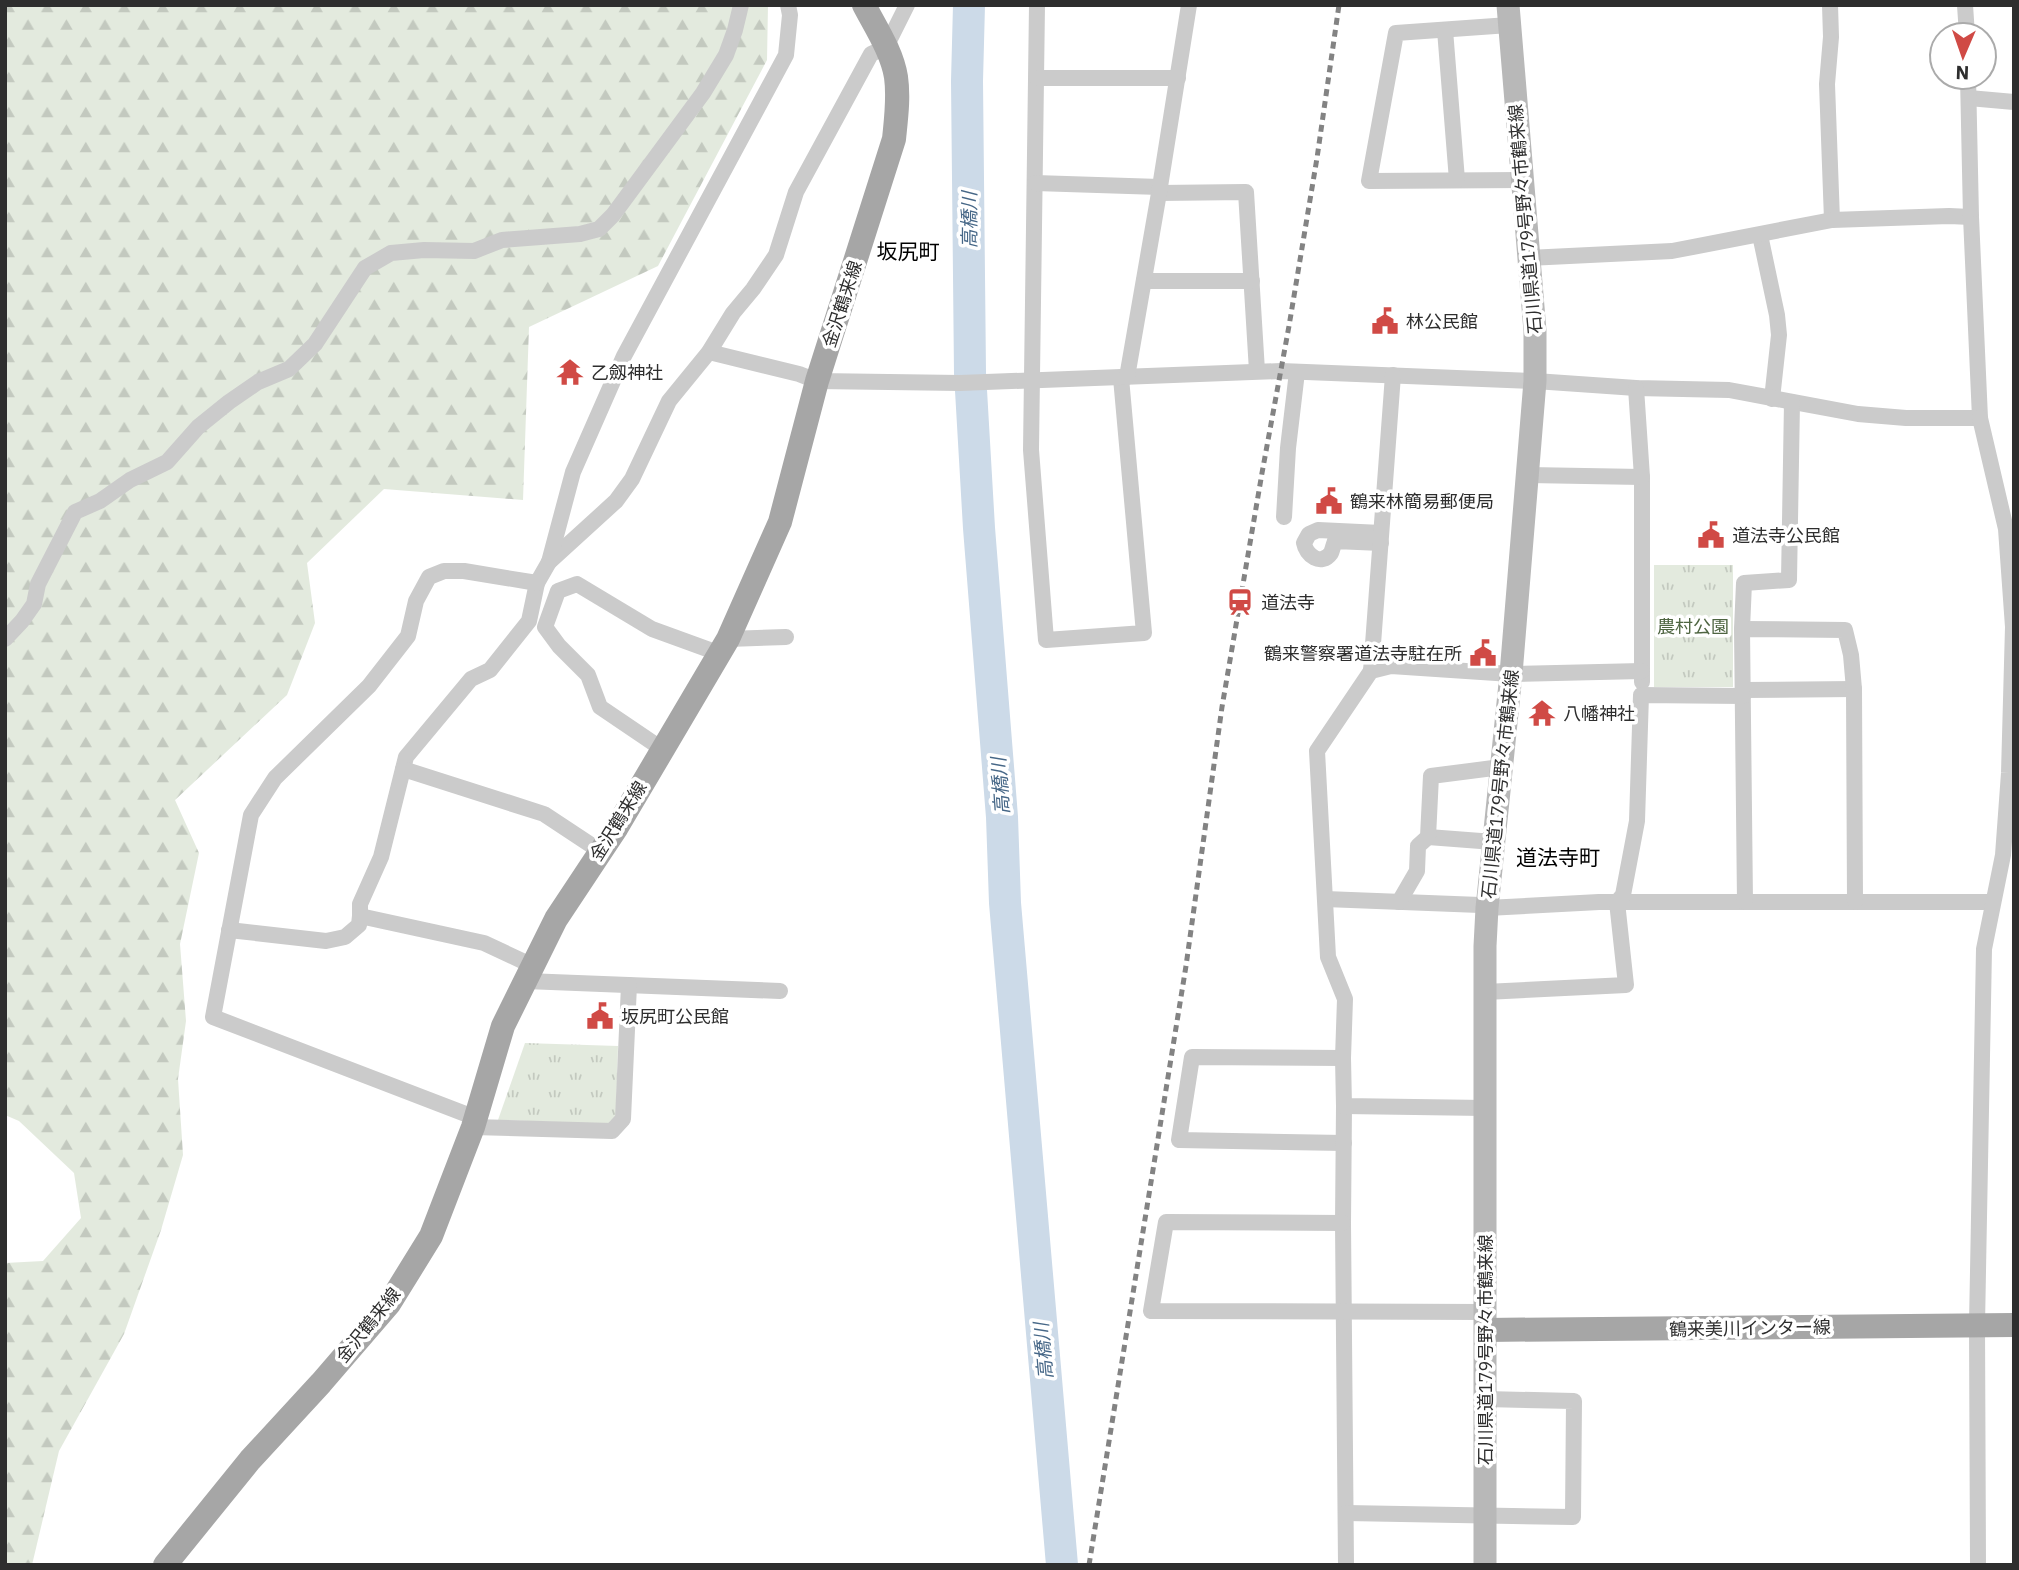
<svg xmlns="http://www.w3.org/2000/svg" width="2019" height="1570" font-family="'IBM Plex Sans','Noto Sans JP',sans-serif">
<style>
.grass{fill:url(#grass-tufts)}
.forest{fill:url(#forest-firs)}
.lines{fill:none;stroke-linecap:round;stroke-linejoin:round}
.river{stroke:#ccdae8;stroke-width:32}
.minor{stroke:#cbcbcb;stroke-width:16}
.secondary{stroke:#b8b8b8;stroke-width:23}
.primary{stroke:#a6a6a6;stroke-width:24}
.rail{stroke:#838383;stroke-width:5;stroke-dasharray:7 5;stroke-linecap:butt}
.labels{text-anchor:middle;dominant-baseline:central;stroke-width:7;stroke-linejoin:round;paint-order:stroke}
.street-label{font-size:18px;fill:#2e2e2e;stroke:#fff}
.poi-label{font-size:18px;fill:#2e2e2e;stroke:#fff;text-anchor:start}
.park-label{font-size:18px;fill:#4e6541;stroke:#fff}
.water-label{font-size:19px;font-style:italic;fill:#466787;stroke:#fff}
.quarter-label{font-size:21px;fill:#000;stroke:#fff}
</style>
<defs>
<pattern id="grass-tufts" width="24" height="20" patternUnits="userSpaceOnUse" patternTransform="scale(1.75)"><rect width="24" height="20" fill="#e3eade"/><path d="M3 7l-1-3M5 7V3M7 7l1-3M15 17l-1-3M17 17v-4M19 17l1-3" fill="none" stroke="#c3c9bf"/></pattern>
<pattern id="forest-firs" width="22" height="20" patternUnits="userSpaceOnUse" patternTransform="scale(1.75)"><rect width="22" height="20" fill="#e3eade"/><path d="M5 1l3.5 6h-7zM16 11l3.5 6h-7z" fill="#c3c9bf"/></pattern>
</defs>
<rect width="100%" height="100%" fill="#fff"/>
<g class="grass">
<rect x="1654" y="565" width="79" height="122"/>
<polygon points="525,1043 618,1046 616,1116 608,1124 498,1120"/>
</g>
<polygon class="forest" points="5,5 768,5 767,60 658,266 529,327 523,500 384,489 307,563 315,623 287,695 175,800 199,853 180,944 186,1021 178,1079 183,1155 161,1230 124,1334 59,1451 32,1565 5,1565 5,1263 43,1261 81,1218 74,1173 19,1121 5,1115"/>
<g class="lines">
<polyline class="river" points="969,5 967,81 970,373 979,528 1002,817 1005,903 1062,1565"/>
<g class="minor">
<polyline points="1037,5 1031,450 1046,640 1144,633 1121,378"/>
<polyline points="1830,5 1831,37 1827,84 1832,220"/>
<polyline points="1965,5 1967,35"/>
<polyline points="1509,25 1396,33 1369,181 1522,180"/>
<polyline points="1445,30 1457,180"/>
<polyline points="1037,78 1178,78"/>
<polyline points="1969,98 2014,102"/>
<polyline points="1035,183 1160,187"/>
<polyline points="1159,193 1246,192 1257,371"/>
<polyline points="1760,235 1777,315 1779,335 1772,399"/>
<polyline points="1528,258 1672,251 1832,220 1949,216 1971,217"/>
<polyline points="1144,281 1252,281"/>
<polyline points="709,352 799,374 817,381 960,383 1281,371 1535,381 1636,388 1729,390 1858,414 1906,418 1980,418 1971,217 1968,77"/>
<polyline points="1127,377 1159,193 1189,5"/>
<polyline points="1636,388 1642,477 1642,682"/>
<polyline points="1528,475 1642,477"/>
<polyline points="1284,517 1288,448 1297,372"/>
<path d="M1381,543L1335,541C1334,543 1332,551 1331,553C1321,567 1306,555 1304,543L1309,534L1318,530L1381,533"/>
<polyline points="549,562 616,501 632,479 669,401 709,352 733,313 753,289 776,255 796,192 871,54 886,47 907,5"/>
<polyline points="1742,629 1744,583 1789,580 1792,402"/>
<polyline points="5,639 22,621 34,604 38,584 75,512 100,501 130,480 167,462 198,427 229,402 258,382 289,369 315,344 365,268 391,253 424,250 474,251 502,240 580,234 599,229 613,215 703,93 726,55 735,30 741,5"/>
<polyline points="728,639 786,637"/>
<polyline points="1371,671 1393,375"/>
<polyline points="1743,690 1854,689"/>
<polyline points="662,749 600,707 588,675 559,646 545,627 558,591 577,584 652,629 718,653"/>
<polyline points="403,769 406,757 471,679 490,670 529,621 537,583"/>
<polyline points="1428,837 1494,842"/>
<polyline points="1325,899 1480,905 1487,908 1599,902 1993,902"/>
<polyline points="1399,902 1417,871 1418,846 1428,837 1431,776 1501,767"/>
<polyline points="1745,902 1742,629 1845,630 1851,655 1854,689 1855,902"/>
<polyline points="360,916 360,904 381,857 403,769 544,814 600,851"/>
<polyline points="229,930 326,941 345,937 359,925 360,916 484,943 533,966"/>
<polyline points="526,981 780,991"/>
<polyline points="1485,992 1626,985 1617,902 1623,895 1637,821 1641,695 1743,696"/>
<polyline points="1343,1058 1192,1057 1179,1140 1344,1143"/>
<polyline points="1344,1106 1343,1223 1346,1565"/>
<polyline points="1485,1108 1344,1106 1343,1058 1345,999 1328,957 1317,751 1371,671 1391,666 1511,674 1642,671"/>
<polyline points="476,1118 213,1017 251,815 275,778 369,686 408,636 416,601 429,577 444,571 464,571 537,583 549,562 573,472 624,356 786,55 790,15 788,5"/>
<polyline points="473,1127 612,1131 623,1119 629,985"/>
<polyline points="1343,1223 1166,1222 1151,1311 1486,1312"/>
<polyline points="1346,1513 1573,1517 1574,1401 1485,1399"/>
<polyline points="1978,1565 1977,1325 1984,949 2003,855 2009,773 2013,627 2006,529 1980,418"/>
</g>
<polyline class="secondary" points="1485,1565 1485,946 1487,908 1511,674 1535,381 1535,331 1508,5"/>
<g class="primary">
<polyline points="1486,1330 2014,1325"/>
<path d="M165,1565L250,1460L321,1383L389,1304L431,1236L473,1127L503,1026L556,919L617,827L728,639L780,522L817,381L894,139C896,119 899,98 896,77C892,52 876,28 864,5"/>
</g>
<polyline class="rail" points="1089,1565 1186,966 1222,707 1262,473 1289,326 1317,158 1339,5"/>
</g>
<defs>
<symbol id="civic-bare" viewBox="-9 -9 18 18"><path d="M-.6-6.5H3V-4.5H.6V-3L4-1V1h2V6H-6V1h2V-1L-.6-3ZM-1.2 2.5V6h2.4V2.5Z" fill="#d04a45" stroke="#fff" stroke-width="2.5" paint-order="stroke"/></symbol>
<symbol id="temple-bare" viewBox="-9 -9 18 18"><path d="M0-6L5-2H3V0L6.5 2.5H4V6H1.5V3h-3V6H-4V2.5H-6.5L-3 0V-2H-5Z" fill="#d04a45" stroke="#fff" stroke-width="2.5" paint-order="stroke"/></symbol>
<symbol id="station-bare" viewBox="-9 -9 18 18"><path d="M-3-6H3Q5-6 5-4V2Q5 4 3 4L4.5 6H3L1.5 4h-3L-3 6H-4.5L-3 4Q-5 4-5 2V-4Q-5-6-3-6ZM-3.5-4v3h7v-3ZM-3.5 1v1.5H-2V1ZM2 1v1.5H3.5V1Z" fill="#d04a45" stroke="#fff" stroke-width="2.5" paint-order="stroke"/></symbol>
</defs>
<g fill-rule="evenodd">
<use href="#civic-bare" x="1366" y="302" width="38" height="38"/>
<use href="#temple-bare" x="551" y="353" width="38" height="38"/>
<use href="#civic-bare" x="1310" y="482" width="38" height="38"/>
<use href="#civic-bare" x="1692" y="516" width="38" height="38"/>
<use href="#station-bare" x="1221" y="583" width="38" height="38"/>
<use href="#civic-bare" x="1464" y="634" width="38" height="38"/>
<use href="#temple-bare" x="1523" y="694" width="38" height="38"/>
<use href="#civic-bare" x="581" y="997" width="38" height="38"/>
</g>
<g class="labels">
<g class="street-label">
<text transform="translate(1525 219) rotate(-95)">石川県道179号野々市鶴来線</text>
<text transform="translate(842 304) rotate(-72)">金沢鶴来線</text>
<text transform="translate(1500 784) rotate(-84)">石川県道179号野々市鶴来線</text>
<text transform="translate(618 821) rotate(-58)">金沢鶴来線</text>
<text transform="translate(368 1325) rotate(-51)">金沢鶴来線</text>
<text transform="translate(1750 1328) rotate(-1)">鶴来美川インター線</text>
<text transform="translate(1485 1350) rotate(-90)">石川県道179号野々市鶴来線</text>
</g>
<g class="poi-label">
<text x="1406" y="321">林公民館</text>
<text x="591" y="372">乙劔神社</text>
<text x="1350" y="501">鶴来林簡易郵便局</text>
<text x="1732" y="535">道法寺公民館</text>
<text x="1261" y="602">道法寺</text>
<text x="1462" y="653" text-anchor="end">鶴来警察署道法寺駐在所</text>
<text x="1563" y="713">八幡神社</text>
<text x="621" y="1016">坂尻町公民館</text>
</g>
<g class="park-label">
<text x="1693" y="626">農村公園</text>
</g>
<g class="water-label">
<text transform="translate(969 220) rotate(-90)">高橋川</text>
<text transform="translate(1000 786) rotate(-94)">高橋川</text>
<text transform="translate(1043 1351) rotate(-95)">高橋川</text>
</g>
<g class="quarter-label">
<text x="908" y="251">坂尻町</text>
<text x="1558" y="857">道法寺町</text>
</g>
</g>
<rect width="2019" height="1570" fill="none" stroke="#2e2e2e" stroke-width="14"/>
<g transform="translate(1963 56) rotate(182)"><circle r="33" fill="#ffffff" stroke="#ababab" stroke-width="2"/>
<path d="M0-5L12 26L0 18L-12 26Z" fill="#d04a45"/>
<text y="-10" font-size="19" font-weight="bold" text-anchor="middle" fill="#2e2e2e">N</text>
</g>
</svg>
